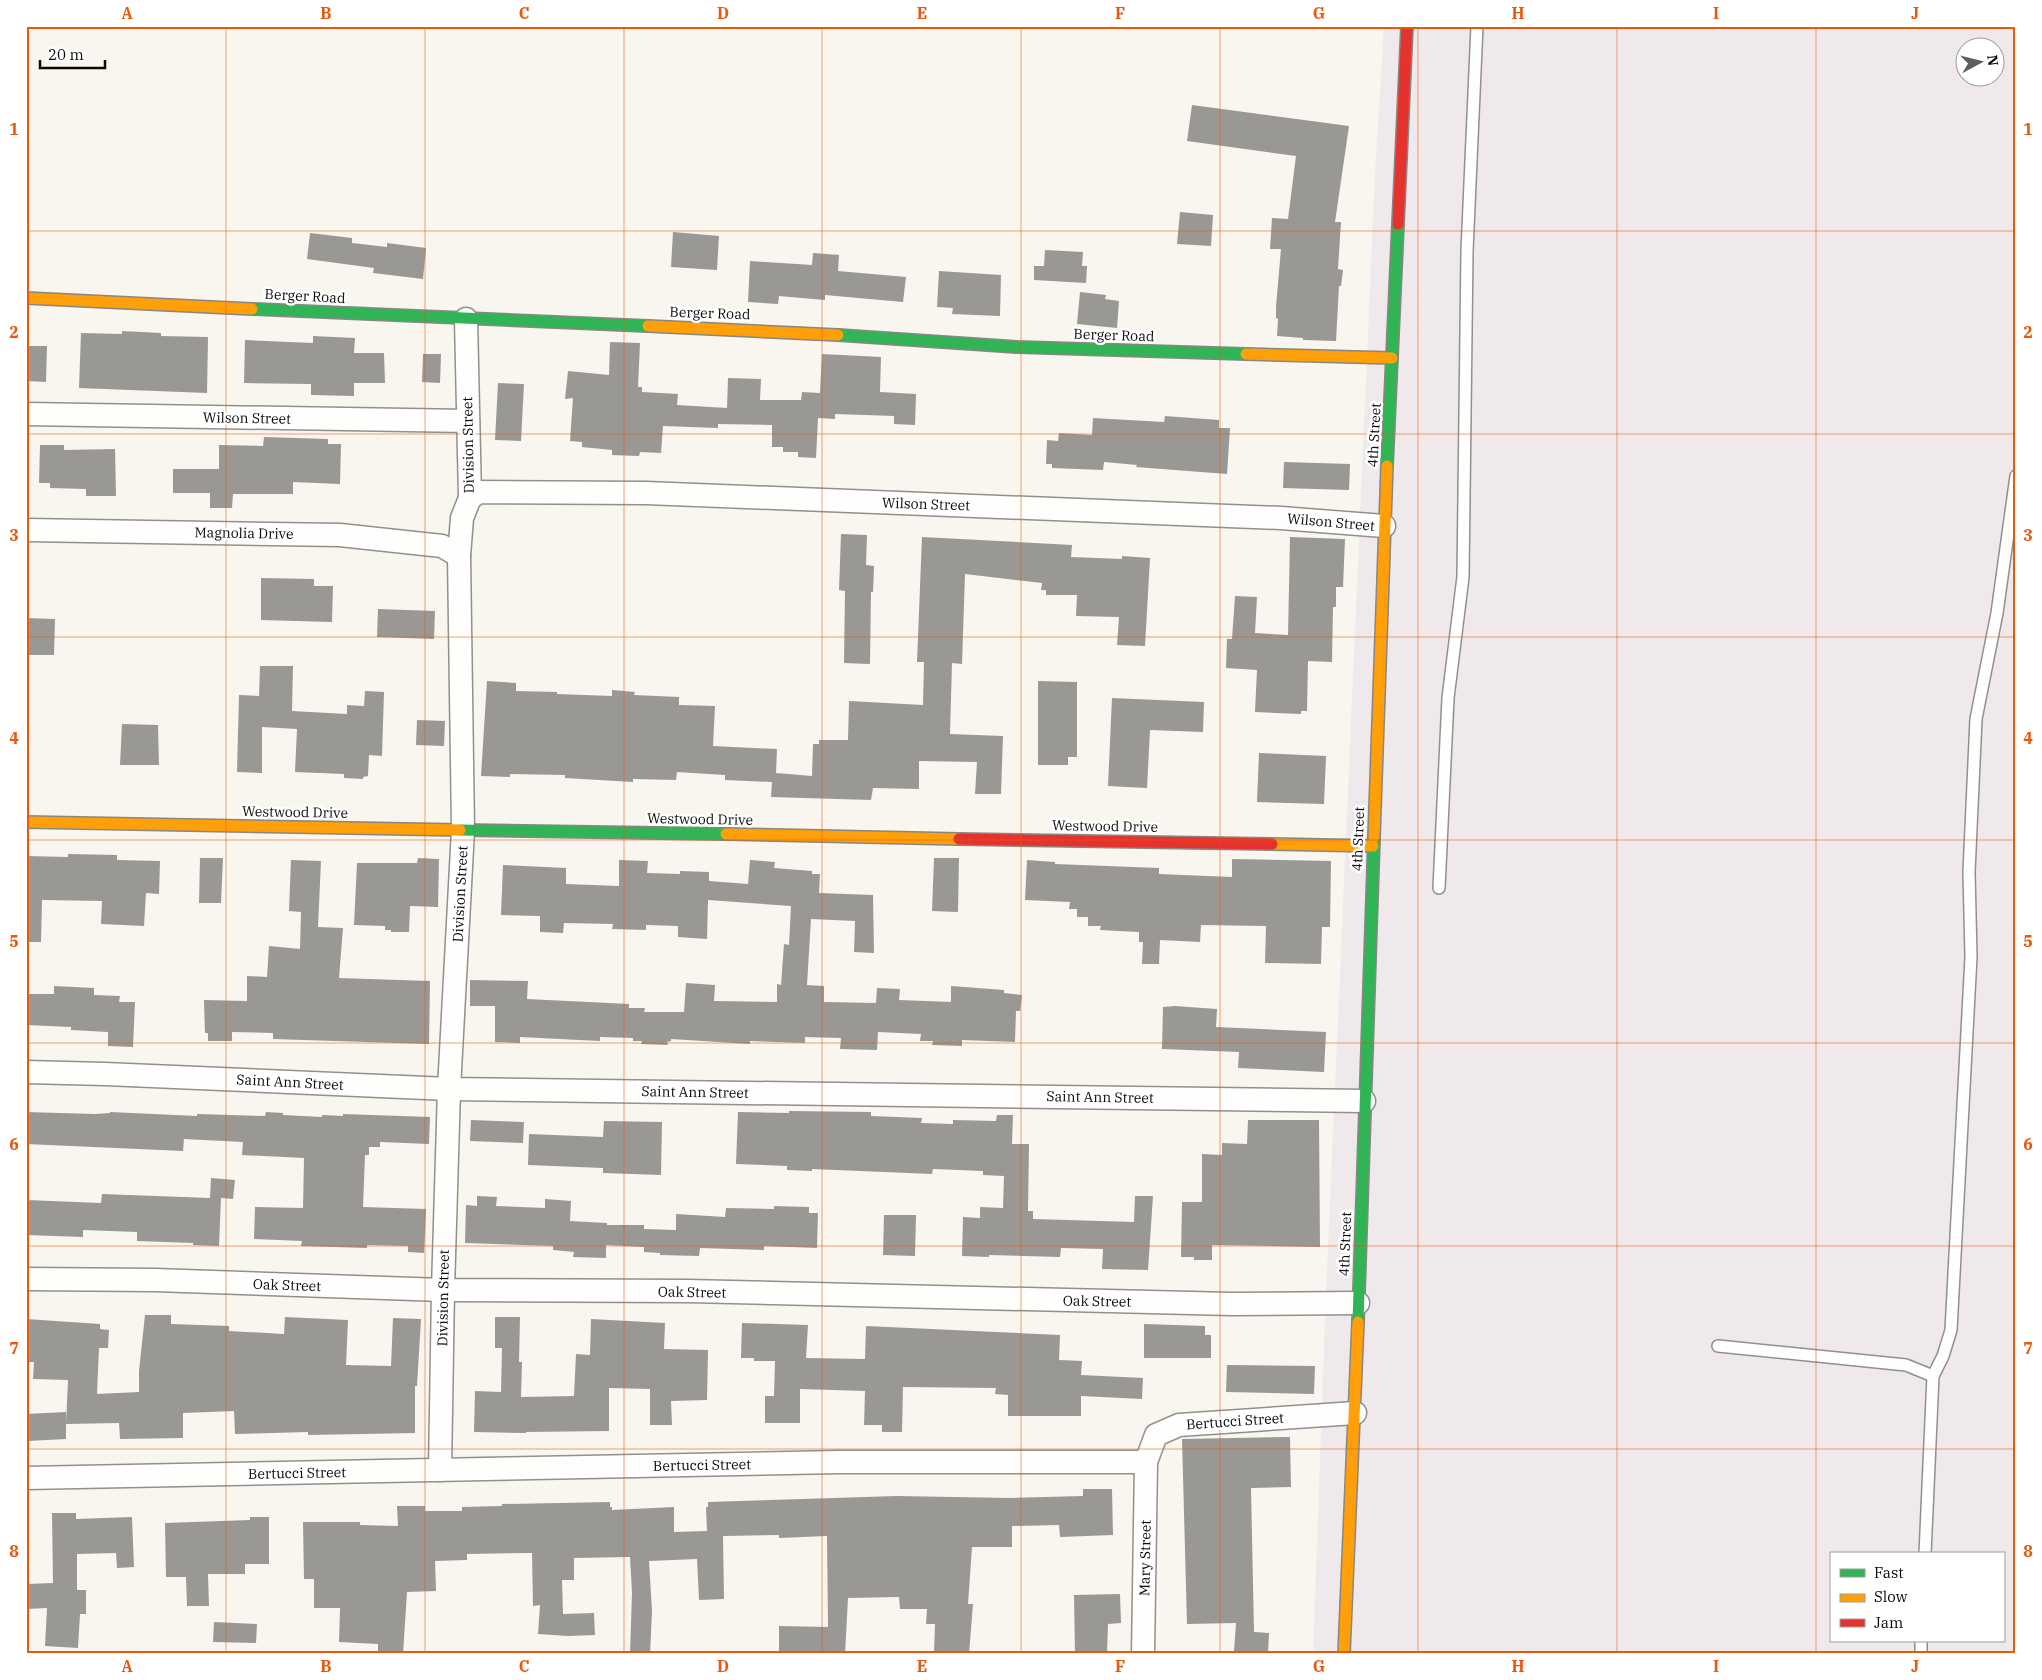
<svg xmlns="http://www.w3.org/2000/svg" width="2042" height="1680" font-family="'IBM Plex Serif',serif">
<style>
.industrial{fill:#efe9eb;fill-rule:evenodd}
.building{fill:#9a9895}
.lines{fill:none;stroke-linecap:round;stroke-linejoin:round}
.lane-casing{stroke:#91908d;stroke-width:14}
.street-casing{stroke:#91908d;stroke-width:25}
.fast-casing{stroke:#888784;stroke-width:14}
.slow-casing{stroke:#888784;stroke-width:14}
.jam-casing{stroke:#888784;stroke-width:14}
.lane{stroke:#fefefd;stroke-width:11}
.street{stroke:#fefefd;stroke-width:22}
.fast{stroke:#30b455;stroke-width:11}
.slow{stroke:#ff9f0a;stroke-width:11}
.jam{stroke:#e5322d;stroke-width:11}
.grid{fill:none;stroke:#e8590c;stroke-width:1;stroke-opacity:0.55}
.labels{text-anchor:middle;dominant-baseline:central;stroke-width:5;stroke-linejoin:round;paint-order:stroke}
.street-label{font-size:14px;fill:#0a0a0a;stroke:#fff}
.neatline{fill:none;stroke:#e8590c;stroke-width:2}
.grid-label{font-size:16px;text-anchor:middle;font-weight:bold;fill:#e8590c}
</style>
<rect width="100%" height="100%" fill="#f8f6ef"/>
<path class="industrial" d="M1384,26H2016V1654H1313L1326,1293L1375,173ZM1964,48H1994V78H1964ZM1831,1554H2003V1641H1831Z"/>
<g class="building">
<polygon points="1192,105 1349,126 1335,222 1341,222 1338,269 1343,270 1341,286 1339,286 1336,341 1303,340 1303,338 1277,336 1278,319 1276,318 1276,307 1281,249 1270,249 1272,218 1288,219 1296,156 1187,141"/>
<polygon points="1180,212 1213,215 1211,246 1177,244"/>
<polygon points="673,232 719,236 717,270 671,267"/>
<polygon points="310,233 352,238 352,243 387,247 387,243 426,248 423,279 373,273 374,268 307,259"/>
<polygon points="1045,250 1083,252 1082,266 1087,266 1086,283 1034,280 1034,266 1044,266"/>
<polygon points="813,253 839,255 838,271 906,277 903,302 825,295 825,300 779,296 778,304 748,302 750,261 812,265"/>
<polygon points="939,271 1001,275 1000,316 952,314 953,308 937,307"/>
<polygon points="1080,292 1106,295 1105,299 1119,301 1117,328 1077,324"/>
<polygon points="122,331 161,333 161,336 208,337 207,393 79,388 81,333 122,334"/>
<polygon points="313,336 355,338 354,353 384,353 385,383 354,383 354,396 311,395 311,384 244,383 245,340 313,343"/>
<polygon points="610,342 640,343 638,387 642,387 642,392 678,394 677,405 727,408 728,378 761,379 760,400 801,400 802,392 820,393 822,354 881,357 880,392 916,394 915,425 894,424 894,416 835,414 835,419 818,418 816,458 798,457 798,452 783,452 783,447 772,447 772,425 718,424 718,428 663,426 661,453 640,452 639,456 612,455 612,450 582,447 582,442 570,441 573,398 565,399 568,371 609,375"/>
<polygon points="26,346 47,346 46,382 26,381"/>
<polygon points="423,354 441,354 440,383 422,382"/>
<polygon points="498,383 524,384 521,441 495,440"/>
<polygon points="1165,416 1219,420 1219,428 1230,428 1227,474 1136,467 1137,465 1104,462 1103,470 1052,468 1052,464 1046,464 1047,440 1058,441 1059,433 1092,435 1093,418 1164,422"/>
<polygon points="264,437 328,439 328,444 341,444 340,484 293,482 293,494 233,494 232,508 210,508 210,493 173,493 173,469 219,469 219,445 263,446"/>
<polygon points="40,445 64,445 64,450 115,449 116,496 86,496 86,489 50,488 50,483 39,483"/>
<polygon points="1284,462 1350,464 1349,490 1283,488"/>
<polygon points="841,534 867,535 866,565 874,566 873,592 871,592 870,664 844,663 845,591 839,590"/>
<polygon points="922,537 1072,545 1071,557 1122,559 1122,556 1150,558 1145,646 1117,645 1119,617 1076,616 1077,595 1046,595 1046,590 1041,590 1042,583 965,574 962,664 952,663 950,734 1003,736 1001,794 975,794 977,762 919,761 919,789 873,788 871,800 771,797 772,782 725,780 725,775 677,772 676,780 633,779 633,782 565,778 565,775 510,774 510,777 481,776 487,681 516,683 516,691 557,692 557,694 612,696 612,690 635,692 634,695 679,697 679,705 715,706 713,746 777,749 776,773 812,776 813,744 819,744 819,740 848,740 849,701 923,705 924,662 917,662"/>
<polygon points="1290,537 1345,539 1343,587 1336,587 1336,607 1333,607 1332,662 1308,661 1307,711 1301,711 1301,714 1255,712 1257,670 1226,668 1227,639 1232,639 1235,596 1257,597 1255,633 1288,635"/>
<polygon points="261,578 314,579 314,586 333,586 332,622 261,620"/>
<polygon points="378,609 435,611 434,639 377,637"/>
<polygon points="26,618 55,619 54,655 26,655"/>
<polygon points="260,666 293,666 292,711 347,714 347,705 364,706 365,691 384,692 382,756 369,755 368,776 363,777 363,779 344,778 344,774 295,772 297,729 262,727 262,773 237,772 239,695 259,696"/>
<polygon points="1038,681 1077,682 1077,757 1068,757 1068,765 1038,765"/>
<polygon points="1112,698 1204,702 1203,732 1150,730 1147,788 1108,786"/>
<polygon points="417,720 445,721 444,746 416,745"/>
<polygon points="122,724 158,725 159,765 120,765"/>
<polygon points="1259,753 1326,756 1324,804 1257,802"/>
<polygon points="68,854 117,855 117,860 160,861 159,894 146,893 144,926 101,924 102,901 42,900 41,942 26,942 26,856 68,857"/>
<polygon points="200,858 223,858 221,903 199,903"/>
<polygon points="418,858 439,859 438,907 410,906 409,932 391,932 391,930 385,930 385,926 354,925 357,863 417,863"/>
<polygon points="934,858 959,858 958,912 932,911"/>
<polygon points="1232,859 1331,861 1330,927 1322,927 1321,964 1265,963 1266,926 1201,925 1200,942 1160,940 1159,964 1142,964 1143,942 1139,942 1139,932 1100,930 1101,926 1088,926 1088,917 1077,917 1077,909 1069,909 1070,902 1025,900 1027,860 1055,862 1055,864 1159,868 1159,874 1232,877"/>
<polygon points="291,860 321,861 318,927 343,928 339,978 430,981 429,1044 273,1039 273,1033 232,1032 232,1041 208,1041 208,1033 205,1033 204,1000 247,1001 247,976 267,977 269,946 300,949 301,912 289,911"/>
<polygon points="619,860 648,861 647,873 680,874 680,871 709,872 709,881 748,884 750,860 775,862 774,868 812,871 812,874 820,874 819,893 873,895 874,953 854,952 855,921 811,919 807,985 824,986 824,1002 876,1003 877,988 900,989 899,1000 951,1002 951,986 1004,990 1004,993 1022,995 1020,1011 1016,1011 1015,1042 962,1040 962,1046 932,1045 933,1041 920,1041 921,1034 878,1032 877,1050 840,1049 841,1038 805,1037 805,1043 750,1041 750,1044 671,1039 671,1041 667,1042 668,1045 641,1044 642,1041 633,1041 633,1038 600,1037 600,1041 520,1037 520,1043 495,1042 495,1006 470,1006 470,980 528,981 527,999 629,1004 629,1008 645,1008 644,1012 684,1012 686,983 715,985 714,1001 777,1002 777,984 781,985 784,944 789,945 791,906 708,900 707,939 678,937 678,926 646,925 646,930 612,929 613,924 564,923 563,933 540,932 540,916 501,915 503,865 566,868 566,884 619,886"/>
<polygon points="54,986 94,988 94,995 120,996 119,1002 135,1002 133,1047 108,1046 108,1032 71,1030 71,1027 26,1025 26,994 54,994"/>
<polygon points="1175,1006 1217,1009 1216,1027 1326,1032 1324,1072 1238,1068 1239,1052 1162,1049 1163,1007"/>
<polygon points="789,1111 871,1112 871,1116 922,1118 921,1123 953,1124 953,1120 996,1121 997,1115 1013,1115 1012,1144 1029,1144 1028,1211 1033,1211 1033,1219 1134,1222 1135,1196 1153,1196 1148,1270 1102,1269 1103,1249 1061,1248 1060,1257 989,1255 989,1257 962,1256 963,1217 980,1218 980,1207 1003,1208 1004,1176 983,1175 983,1171 933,1169 932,1174 812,1169 812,1171 787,1170 787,1166 736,1164 738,1112 789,1113"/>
<polygon points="26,1112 95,1114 110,1113 110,1112 197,1116 197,1114 265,1116 266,1112 283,1113 283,1115 322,1117 322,1115 343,1116 343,1114 430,1117 429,1144 380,1142 380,1147 369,1147 369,1155 365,1155 363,1207 426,1209 424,1253 408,1252 408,1246 367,1245 367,1248 301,1246 302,1241 254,1239 255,1207 303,1208 304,1158 242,1155 243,1142 184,1139 183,1151 26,1144"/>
<polygon points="471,1120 524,1122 523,1143 470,1141"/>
<polygon points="1248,1120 1319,1120 1320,1247 1212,1245 1212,1260 1194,1260 1194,1257 1181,1257 1182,1202 1202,1202 1202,1154 1222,1155 1222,1143 1247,1144"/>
<polygon points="604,1121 662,1122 661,1175 603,1173 603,1168 528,1165 529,1134 603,1137"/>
<polygon points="211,1178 235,1180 233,1199 221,1198 219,1246 193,1245 193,1243 137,1241 137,1232 83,1230 83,1237 26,1235 26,1200 101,1203 102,1194 210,1198"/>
<polygon points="477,1196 497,1197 496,1206 545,1208 545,1199 571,1201 570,1221 607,1223 607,1225 644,1225 644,1229 676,1230 676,1214 725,1217 726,1208 774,1209 774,1206 809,1207 809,1213 818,1213 817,1248 764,1246 764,1250 700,1248 699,1256 660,1255 660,1253 644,1252 644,1247 606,1245 606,1258 573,1257 574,1252 553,1250 553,1246 465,1243 466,1205 477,1206"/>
<polygon points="884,1215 916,1215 915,1256 883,1255"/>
<polygon points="145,1315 171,1315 171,1324 229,1326 229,1331 284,1334 285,1317 348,1320 346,1365 391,1366 393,1318 421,1319 417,1386 415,1386 415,1433 308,1435 308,1432 235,1434 234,1411 183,1413 183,1438 120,1439 119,1423 66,1424 68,1380 33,1379 34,1362 26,1362 26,1319 100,1324 100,1329 109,1330 108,1348 99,1348 97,1394 139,1392 139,1371"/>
<polygon points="495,1317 520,1317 519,1362 522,1362 521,1397 574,1396 576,1354 590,1355 591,1319 665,1323 664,1349 708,1350 707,1400 671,1401 672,1425 650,1425 650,1389 609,1388 609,1431 526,1432 526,1433 474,1432 475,1391 501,1392 502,1348 495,1348"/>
<polygon points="742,1323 808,1325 806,1358 865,1359 866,1326 1060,1335 1059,1360 1082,1361 1081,1375 1143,1378 1142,1399 1081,1396 1081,1416 1008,1416 1008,1395 995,1394 996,1388 903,1387 902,1432 882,1432 882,1425 864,1425 865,1391 800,1389 800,1423 765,1423 765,1396 774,1396 775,1361 754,1361 754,1358 741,1358"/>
<polygon points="1144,1324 1205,1326 1205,1335 1211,1335 1211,1358 1144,1358"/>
<polygon points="1227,1365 1315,1366 1314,1394 1226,1392"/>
<polygon points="66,1412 66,1439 28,1441 26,1414"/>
<polygon points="1290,1437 1291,1487 1251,1488 1254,1632 1269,1633 1268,1654 1248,1654 1248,1651 1234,1651 1236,1623 1187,1624 1182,1439"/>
<polygon points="1083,1489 1112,1489 1113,1535 1060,1537 1059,1525 1012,1526 1012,1547 972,1547 968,1604 973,1604 969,1654 934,1654 935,1624 926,1624 927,1609 900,1609 899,1597 848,1598 845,1654 779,1654 779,1626 828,1627 827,1536 779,1538 779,1535 723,1536 724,1599 699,1600 697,1559 649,1561 652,1611 650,1654 630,1654 632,1593 630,1557 574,1558 574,1580 562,1580 563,1614 594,1613 595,1635 568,1636 538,1634 540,1605 533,1606 532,1553 467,1554 467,1560 435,1561 436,1591 407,1592 403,1654 378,1654 378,1644 339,1642 340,1608 314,1608 314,1579 304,1579 303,1522 360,1522 360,1525 398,1526 397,1506 425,1506 425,1511 462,1511 462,1507 502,1506 502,1504 610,1502 610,1507 612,1507 612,1510 674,1507 674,1532 707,1531 706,1507 708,1507 708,1502 897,1496 1011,1498 1083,1496"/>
<polygon points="52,1513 76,1513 76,1519 132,1517 134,1567 117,1568 116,1553 77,1554 77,1590 86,1590 86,1614 80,1614 78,1648 45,1646 47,1608 26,1609 26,1584 53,1583"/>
<polygon points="250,1517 269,1517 269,1564 245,1564 245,1574 208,1574 209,1606 187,1606 186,1577 166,1577 165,1523 250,1520"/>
<polygon points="1120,1594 1121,1623 1108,1624 1107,1654 1075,1654 1074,1595"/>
<polygon points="214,1622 257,1624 256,1643 213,1642"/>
</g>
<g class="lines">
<defs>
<g id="lane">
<polyline points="1439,888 1448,698 1463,577 1467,251 1477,26"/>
<polyline points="1718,1346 1906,1365 1933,1376"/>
<polyline points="1925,1554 1933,1376 1943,1356 1951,1330 1971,957 1969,872 1976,719 1997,613 2016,476"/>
<polyline points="1921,1654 1921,1641"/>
</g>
<g id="street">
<polyline points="26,414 468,421"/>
<polyline points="470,498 479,492 646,493 1281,518 1384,526"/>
<polyline points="26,530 340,535 442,546 459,556"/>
<polyline points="26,1072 105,1074 449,1089 1364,1101"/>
<polyline points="26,1279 155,1280 443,1290 688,1291 1232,1304 1358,1303"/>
<polyline points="440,1470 443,1290 449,1089 463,830 459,556 462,518 470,498 466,319"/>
<polyline points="26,1478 839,1462 1146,1462"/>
<polyline points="1143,1654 1146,1462 1156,1435 1179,1425 1355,1413"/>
</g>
<g id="fast">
<polyline points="252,309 648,326"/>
<polyline points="838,335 1017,347 1246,354"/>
<polyline points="1387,466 1398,224"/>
<polyline points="460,830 726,834"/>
<polyline points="1358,1322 1374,837"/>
</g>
<g id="slow">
<polyline points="26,298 252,309"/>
<polyline points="648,326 838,335"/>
<polyline points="1246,354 1392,358"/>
<polyline points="26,822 460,830"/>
<polyline points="726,834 959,839"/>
<polyline points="1374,837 1387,466"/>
<polyline points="1272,844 1373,846"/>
<polyline points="1344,1654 1358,1322"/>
</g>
<g id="jam">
<polyline points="1398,224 1407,26"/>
<polyline points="959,839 1272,844"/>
</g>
</defs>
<use href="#lane" class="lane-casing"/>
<use href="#street" class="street-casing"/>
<use href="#fast" class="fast-casing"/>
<use href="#slow" class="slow-casing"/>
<use href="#jam" class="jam-casing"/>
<use href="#lane" class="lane"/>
<use href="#street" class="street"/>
<use href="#fast" class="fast"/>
<use href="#slow" class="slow"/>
<use href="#jam" class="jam"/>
</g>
<path class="grid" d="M226,26V1654M425,26V1654M624,26V1654M822,26V1654M1021,26V1654M1220,26V1654M1418,26V1654M1617,26V1654M1816,26V1654M26,231H2016M26,434H2016M26,637H2016M26,840H2016M26,1043H2016M26,1246H2016M26,1449H2016"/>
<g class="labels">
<g class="street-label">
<text transform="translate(305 296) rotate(3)">Berger Road</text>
<text transform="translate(710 313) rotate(2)">Berger Road</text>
<text transform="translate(1114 335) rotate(2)">Berger Road</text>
<text transform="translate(247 418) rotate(1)">Wilson Street</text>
<text transform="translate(1374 435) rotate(-87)">4th Street</text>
<text transform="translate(468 445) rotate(-91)">Division Street</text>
<text transform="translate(926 504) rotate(2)">Wilson Street</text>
<text transform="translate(1331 522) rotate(5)">Wilson Street</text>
<text transform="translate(244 533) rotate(1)">Magnolia Drive</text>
<text transform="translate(295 812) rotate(1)">Westwood Drive</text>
<text transform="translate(700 819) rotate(1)">Westwood Drive</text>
<text transform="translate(1105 826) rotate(1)">Westwood Drive</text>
<text transform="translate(1358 839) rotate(-88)">4th Street</text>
<text transform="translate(460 894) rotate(-87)">Division Street</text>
<text transform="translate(290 1082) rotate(3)">Saint Ann Street</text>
<text transform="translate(695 1092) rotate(1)">Saint Ann Street</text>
<text transform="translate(1100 1097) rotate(1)">Saint Ann Street</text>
<text transform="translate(1345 1244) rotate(-88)">4th Street</text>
<text transform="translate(287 1285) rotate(2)">Oak Street</text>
<text transform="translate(692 1292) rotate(1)">Oak Street</text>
<text transform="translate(443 1298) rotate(-89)">Division Street</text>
<text transform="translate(1097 1301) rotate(1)">Oak Street</text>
<text transform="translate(1235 1421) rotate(-4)">Bertucci Street</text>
<text transform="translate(702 1465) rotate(-1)">Bertucci Street</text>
<text transform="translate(297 1473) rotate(-1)">Bertucci Street</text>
<text transform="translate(1145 1558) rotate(-89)">Mary Street</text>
</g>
</g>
<rect width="2042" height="1680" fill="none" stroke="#ffffff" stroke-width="55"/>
<rect x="1830" y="1552" width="175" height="90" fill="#ffffff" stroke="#9d9d9d"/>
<rect x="1840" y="1569" width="25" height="8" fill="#30b455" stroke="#9d9d9d"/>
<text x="1874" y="1578" font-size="15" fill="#0a0a0a">Fast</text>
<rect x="1840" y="1594" width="25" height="8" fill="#ff9f0a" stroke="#9d9d9d"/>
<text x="1874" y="1602" font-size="15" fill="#0a0a0a">Slow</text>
<rect x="1840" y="1619" width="25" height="8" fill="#e5322d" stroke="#9d9d9d"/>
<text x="1874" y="1628" font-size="15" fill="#0a0a0a">Jam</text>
<g transform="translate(1980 62) rotate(83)"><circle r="24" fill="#ffffff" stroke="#9d9d9d"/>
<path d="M0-4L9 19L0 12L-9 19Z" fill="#5d5d5a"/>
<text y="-8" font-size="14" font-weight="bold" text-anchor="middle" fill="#0a0a0a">N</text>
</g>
<path d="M40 60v8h65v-8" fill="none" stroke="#0a0a0a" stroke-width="2.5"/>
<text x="48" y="60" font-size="15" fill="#0a0a0a" stroke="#ffffff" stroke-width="4" paint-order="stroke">20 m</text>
<rect x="28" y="28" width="1986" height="1624" class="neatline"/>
<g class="grid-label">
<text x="127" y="19">A</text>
<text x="326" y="19">B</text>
<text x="524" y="19">C</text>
<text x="723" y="19">D</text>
<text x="922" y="19">E</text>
<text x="1120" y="19">F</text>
<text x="1319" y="19">G</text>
<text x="1518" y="19">H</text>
<text x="1716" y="19">I</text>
<text x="1915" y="19">J</text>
<text x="14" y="135">1</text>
<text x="2028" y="135">1</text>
<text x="14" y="338">2</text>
<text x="2028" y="338">2</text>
<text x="14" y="541">3</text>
<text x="2028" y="541">3</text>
<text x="14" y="744">4</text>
<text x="2028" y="744">4</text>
<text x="14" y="947">5</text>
<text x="2028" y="947">5</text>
<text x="14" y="1150">6</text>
<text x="2028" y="1150">6</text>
<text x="14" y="1354">7</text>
<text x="2028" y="1354">7</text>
<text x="14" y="1557">8</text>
<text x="2028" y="1557">8</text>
<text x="127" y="1672">A</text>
<text x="326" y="1672">B</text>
<text x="524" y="1672">C</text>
<text x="723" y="1672">D</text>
<text x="922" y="1672">E</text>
<text x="1120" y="1672">F</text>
<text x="1319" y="1672">G</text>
<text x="1518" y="1672">H</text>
<text x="1716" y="1672">I</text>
<text x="1915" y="1672">J</text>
</g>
</svg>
